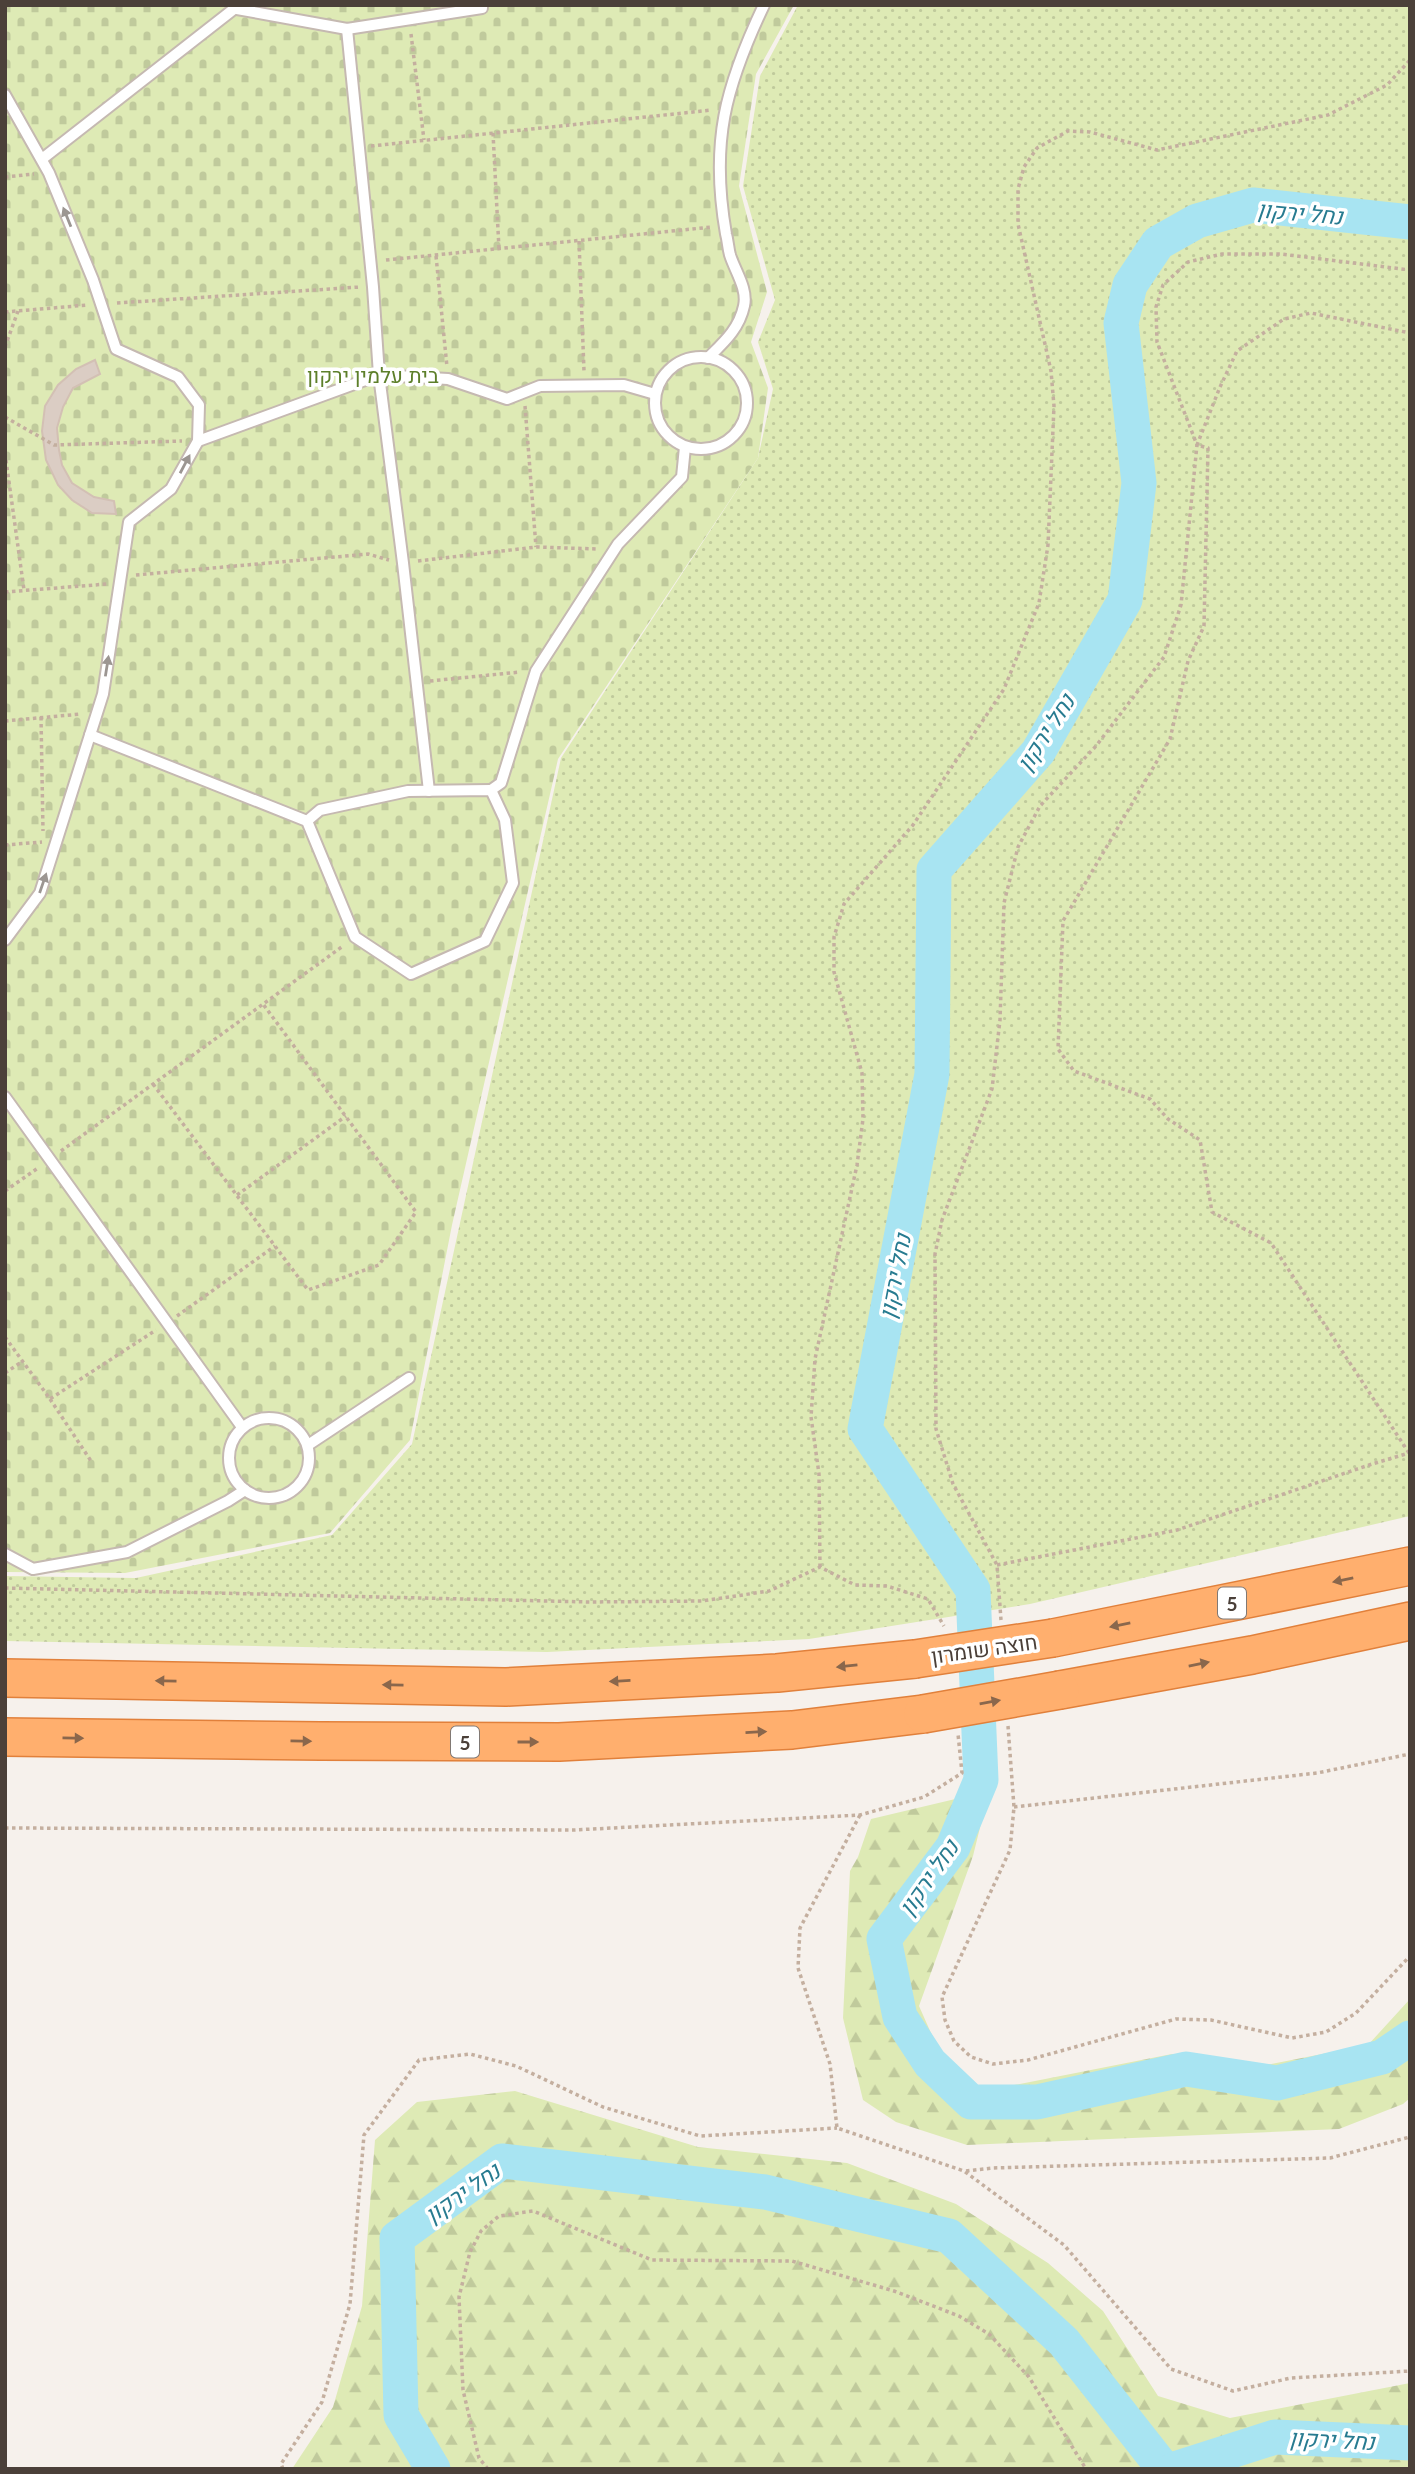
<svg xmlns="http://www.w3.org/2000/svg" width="1415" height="2474" font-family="Lato,Heebo,sans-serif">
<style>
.grass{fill:url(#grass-dots)}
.forest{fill:url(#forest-firs)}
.cemetery{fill:url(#cemetery-stones)}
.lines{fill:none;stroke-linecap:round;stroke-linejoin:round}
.river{stroke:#a8e4f2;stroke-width:35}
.building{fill:#dbcdc4;stroke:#d3c0b4;stroke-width:2}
.lane-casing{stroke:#c5b9b1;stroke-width:14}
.highway-casing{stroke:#e1803b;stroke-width:40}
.path{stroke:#c4af9f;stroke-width:3.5;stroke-dasharray:3.5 3.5;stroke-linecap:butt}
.lane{stroke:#fff;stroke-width:10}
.highway{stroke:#ffaf6e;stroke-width:37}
.highway-bridge-casing{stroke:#e1803b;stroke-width:40;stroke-linecap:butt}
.highway-bridge{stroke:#ffaf6e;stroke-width:37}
.oneway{fill:#9c9692}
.oneway2{fill:#8a674c}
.labels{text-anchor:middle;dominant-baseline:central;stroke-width:7;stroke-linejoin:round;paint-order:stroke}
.shield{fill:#fff;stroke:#817974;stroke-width:2}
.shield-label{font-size:19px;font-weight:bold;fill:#4b4039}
.park-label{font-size:21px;fill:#5d7f2a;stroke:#fff}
.street-label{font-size:21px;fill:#4b4039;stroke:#fff}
.water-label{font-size:23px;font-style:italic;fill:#277b90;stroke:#fff}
</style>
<defs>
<pattern id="grass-dots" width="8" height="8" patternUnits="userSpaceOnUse" patternTransform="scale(1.75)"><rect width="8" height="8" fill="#deeab5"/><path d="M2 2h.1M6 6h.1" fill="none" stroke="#c0ca9c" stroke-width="1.8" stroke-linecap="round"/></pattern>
<pattern id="forest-firs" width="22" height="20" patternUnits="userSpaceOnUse" patternTransform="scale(1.75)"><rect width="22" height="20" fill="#deeab5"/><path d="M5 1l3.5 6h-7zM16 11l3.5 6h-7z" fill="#c0ca9c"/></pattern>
<pattern id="cemetery-stones" width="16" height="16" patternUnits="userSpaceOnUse" patternTransform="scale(1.75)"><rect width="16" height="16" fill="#deeab5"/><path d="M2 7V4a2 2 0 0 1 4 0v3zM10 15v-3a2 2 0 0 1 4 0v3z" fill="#c0ca9c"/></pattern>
</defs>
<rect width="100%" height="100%" fill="#f6f1ec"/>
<polygon class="grass" points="798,5 1410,5 1410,1516 1030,1604 809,1639 547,1652 5,1641 5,1576 136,1578 332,1535 412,1444 561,758 758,458 773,389 758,342 775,300 743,186 760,76"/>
<g class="forest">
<polygon points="989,1791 973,1856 919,2006 959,2096 1172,2054 1266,2065 1368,2045 1410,1999 1410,2098 1403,2104 1339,2129 967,2145 896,2122 863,2100 843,2018 850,1871 858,1857 871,1819"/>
<polygon points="515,2091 698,2147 847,2163 956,2204 1048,2263 1103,2311 1158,2396 1230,2418 1410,2383 1410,2469 292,2469 333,2407 362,2306 375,2140 417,2102"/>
</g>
<polygon class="cemetery" points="5,5 794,5 756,74 739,186 767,292 751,342 768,388 758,458 558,759 452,1225 410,1440 330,1533 125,1573 5,1572"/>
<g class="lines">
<g class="river">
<polyline points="1410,222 1253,205 1197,221 1158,243 1130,285 1121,323 1139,483 1125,600 1038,752 934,870 932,1074 865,1429 973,1590 981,1780 953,1847 884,1939 900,2017 930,2063 971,2102 1037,2102 1186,2069 1277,2083 1382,2057 1410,2038"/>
<polyline points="433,2469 401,2415 397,2238 502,2161 765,2192 949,2236 1064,2342 1164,2469"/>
<polyline points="1175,2469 1275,2437 1410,2443"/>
</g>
</g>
<polygon class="building" points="95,360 100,374 73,388 63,407 57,428 59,450 62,465 72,483 94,497 114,501 116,514 92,513 72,500 58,485 46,460 42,431 45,406 58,385 76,369"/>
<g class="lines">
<defs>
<g id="lane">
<polyline points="237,9 347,29 482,8 482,5"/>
<polyline points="347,29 373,287 379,375 403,563 429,791"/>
<polyline points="5,95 49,173 93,280 116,349 178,377 199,405 198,441 171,489 129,522 103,694 40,893 5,940"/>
<polyline points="42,159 239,5"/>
<circle cx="701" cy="403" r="46"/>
<path d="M708,358C724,342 739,329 744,306C748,289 735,271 730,255C728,248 728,241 726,234C710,143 725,87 764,5"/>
<polyline points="198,441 379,375 448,379 507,399 540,386 624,385 655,394"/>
<polyline points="90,735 307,821 355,937 411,974 485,941 513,883 505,820 491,790 408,791 320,810 307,821"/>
<polyline points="491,790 501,783 536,671 618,544 682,477 685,447"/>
<polyline points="5,1097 242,1427"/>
<circle cx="269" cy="1458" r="40"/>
<polyline points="308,1445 409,1378"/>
<polyline points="5,1554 33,1569 127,1552 228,1501 245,1490"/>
</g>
<g id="highway">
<polyline points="1053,1638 1410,1566"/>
<polyline points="5,1678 506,1687 777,1673 915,1659"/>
<polyline points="1060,1690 1252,1655 1410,1621"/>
<polyline points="5,1737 320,1741 559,1742 792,1730 923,1714"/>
</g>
</defs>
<use href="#lane" class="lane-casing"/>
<use href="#highway" class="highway-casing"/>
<g class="path">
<polyline points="411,34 424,140"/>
<polyline points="493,133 499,249"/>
<polyline points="371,146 712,110"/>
<polyline points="5,177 34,174"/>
<polyline points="579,241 584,371"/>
<polyline points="436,256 447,367"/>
<polyline points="386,260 712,227"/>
<polyline points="117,303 360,287"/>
<polyline points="5,312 88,305"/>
<polyline points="5,347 18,311"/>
<polyline points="525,406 536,547"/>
<polyline points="5,417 54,445 182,441"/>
<polyline points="5,453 24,590"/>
<polyline points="418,561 536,547 598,549"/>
<polyline points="136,575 368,554 389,560"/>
<polyline points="5,592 107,584"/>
<polyline points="430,681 520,672"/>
<polyline points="41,717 43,831"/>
<polyline points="5,721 81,714"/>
<polyline points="5,845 42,842"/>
<polyline points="153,1084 308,1290 379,1265 416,1212 263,1004"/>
<polyline points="61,1151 343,946"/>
<polyline points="5,1191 38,1168"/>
<polyline points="237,1195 346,1116"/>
<polyline points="177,1316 275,1246"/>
<polyline points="5,1337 50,1399 156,1330"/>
<polyline points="5,1373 23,1361"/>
<polyline points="50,1399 91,1461"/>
<polyline points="1409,1453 1271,1243 1212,1212 1200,1140 1168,1119 1150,1099 1074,1071 1058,1049 1063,921 1170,739 1188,661 1204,626 1208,448 1197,445 1220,387 1237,351 1284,319 1311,313 1410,333"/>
<polyline points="997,1565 1177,1530 1372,1464 1409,1453"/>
<polyline points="820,1567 819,1474 811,1417 815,1359 857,1165 863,1119 862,1073 834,972 834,937 844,904 913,825 1004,689 1039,603 1048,545 1054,406 1051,371 1018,224 1018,189 1024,167 1037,148 1068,131 1090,132 1157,150 1328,115 1387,85 1410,60"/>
<polyline points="5,1588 589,1602 702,1601 769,1591 820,1567 855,1585 887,1586 928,1599 944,1626"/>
<polyline points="1001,1620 997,1565 953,1484 936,1429 935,1254 942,1220 992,1089 1000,1020 1004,903 1018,847 1040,806 1096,746 1164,657 1181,605 1197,445 1157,342 1156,307 1163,285 1188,262 1222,254 1281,254 1410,270"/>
<polyline points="1008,1726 1014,1807 1010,1850 942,1997 945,2020 954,2041 971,2057 993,2064 1028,2060 1176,2019 1211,2020 1292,2038 1326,2032 1356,2013 1410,1956"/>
<polyline points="1014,1807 1317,1773 1410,1754"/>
<polyline points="860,1815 800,1928 798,1968 830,2064 837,2128 964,2171 1064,2245 1171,2369 1233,2391 1291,2378 1410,2371"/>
<polyline points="5,1828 574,1830 860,1815 924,1797 962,1773 958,1734"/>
<polyline points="966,2171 993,2168 1330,2158 1410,2137"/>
<polyline points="283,2469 281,2464 322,2402 350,2304 364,2135 419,2060 470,2054 516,2066 603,2107 700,2136 837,2128"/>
<polyline points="488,2469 479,2458 463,2390 459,2297 470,2252 481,2231 499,2216 533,2211 652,2260 792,2261 894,2291 959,2316 989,2334 1029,2377 1086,2469"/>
</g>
<use href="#lane" class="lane"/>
<use href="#highway" class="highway"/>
<defs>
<g id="highway-bridge">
<polyline points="915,1659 1053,1638"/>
<polyline points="923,1714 1060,1690"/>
</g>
</defs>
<use href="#highway-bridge" class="highway-bridge-casing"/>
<use href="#highway-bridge" class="highway-bridge"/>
</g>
<defs><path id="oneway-solid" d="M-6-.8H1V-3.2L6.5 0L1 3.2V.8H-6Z" transform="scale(1.75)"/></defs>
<g class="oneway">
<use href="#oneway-solid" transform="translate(67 217) rotate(-112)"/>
<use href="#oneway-solid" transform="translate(185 464) rotate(-62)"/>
<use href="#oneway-solid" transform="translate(107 666) rotate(-81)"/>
<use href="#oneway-solid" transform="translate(43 883) rotate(-71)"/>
</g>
<g class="oneway2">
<use href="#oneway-solid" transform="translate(1343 1580) rotate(168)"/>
<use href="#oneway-solid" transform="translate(1120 1625) rotate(169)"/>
<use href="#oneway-solid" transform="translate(1199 1664) rotate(-11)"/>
<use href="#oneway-solid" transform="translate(847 1666) rotate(174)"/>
<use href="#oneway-solid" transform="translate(166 1681) rotate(-179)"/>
<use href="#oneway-solid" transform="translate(620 1681) rotate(177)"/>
<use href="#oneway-solid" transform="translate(393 1685) rotate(-179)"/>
<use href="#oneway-solid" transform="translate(990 1702) rotate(-10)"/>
<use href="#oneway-solid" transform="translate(756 1732) rotate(-3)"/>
<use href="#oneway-solid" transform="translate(73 1738) rotate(1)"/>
<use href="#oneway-solid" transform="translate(301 1741) rotate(1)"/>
<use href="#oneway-solid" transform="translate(528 1742)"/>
</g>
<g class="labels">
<g class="shield">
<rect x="1218" y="1587.5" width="28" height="31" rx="5"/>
<rect x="451" y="1726.5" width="28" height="31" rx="5"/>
</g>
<g class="shield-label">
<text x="1232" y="1603">5</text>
<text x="465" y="1742">5</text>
</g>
<g class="park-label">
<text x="373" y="374">בית עלמין ירקון</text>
</g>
<g class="street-label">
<text transform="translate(984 1648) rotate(-8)">חוצה שומרון</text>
</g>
<g class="water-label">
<text transform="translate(1300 212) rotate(5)">נחל ירקון</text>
<text transform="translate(1045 732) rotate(-57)">נחל ירקון</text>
<text transform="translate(894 1276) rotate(-79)">נחל ירקון</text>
<text transform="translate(928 1877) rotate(-55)">נחל ירקון</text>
<text transform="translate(462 2192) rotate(-35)">נחל ירקון</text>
<text transform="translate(1332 2439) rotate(3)">נחל ירקון</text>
</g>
</g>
<rect width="1415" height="2474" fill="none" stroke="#4b4039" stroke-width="14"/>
</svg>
